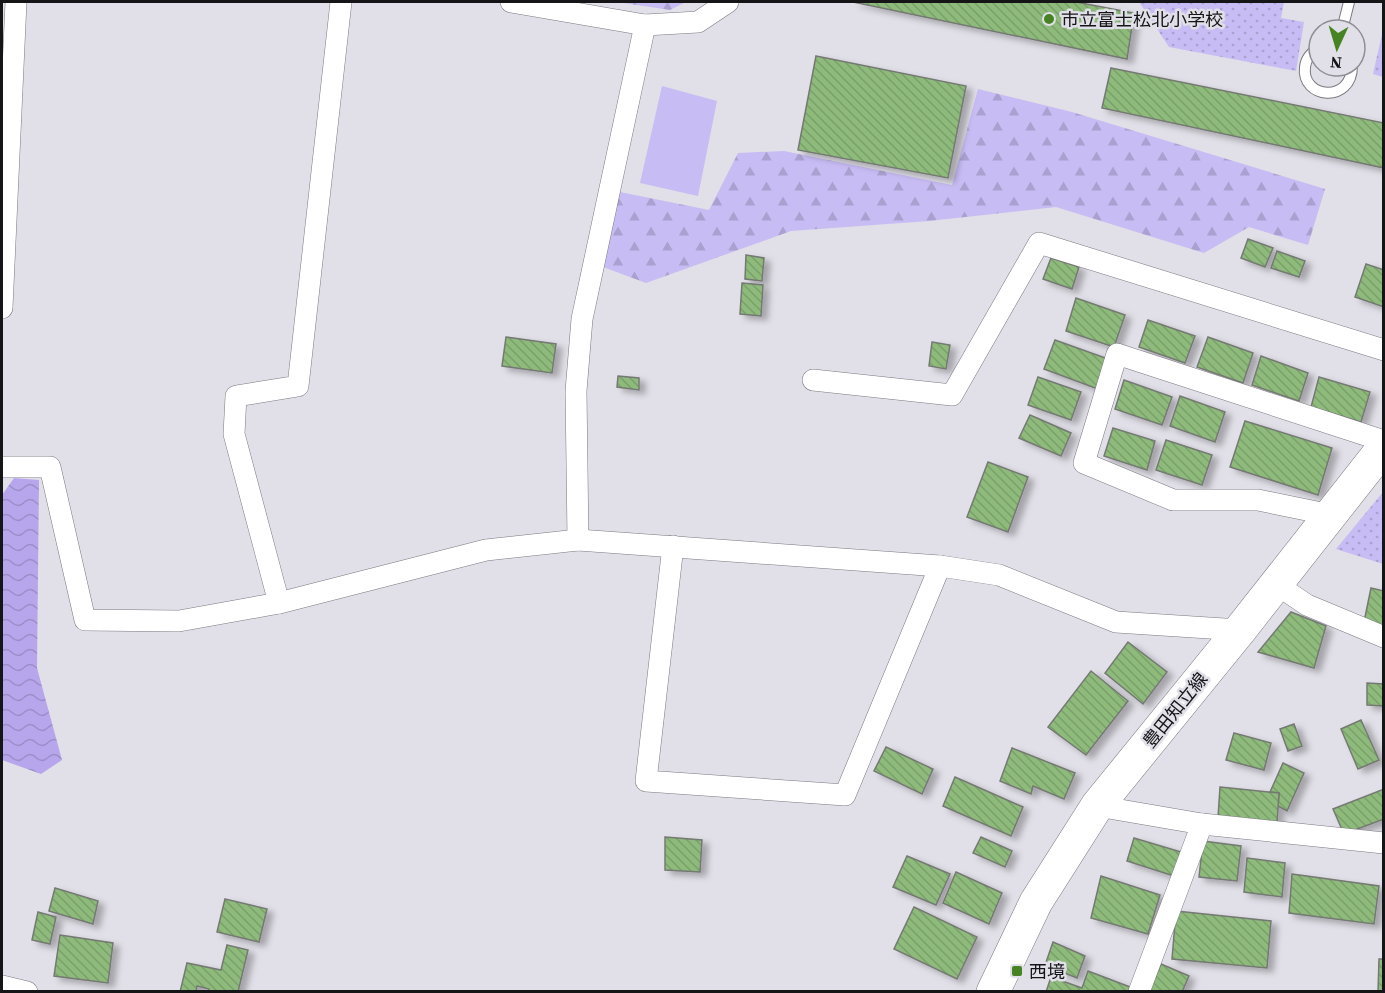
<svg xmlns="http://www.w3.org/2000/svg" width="1385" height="993" font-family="'Source Serif 4','Noto Sans JP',serif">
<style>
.grass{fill:url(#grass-dots)}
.forest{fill:url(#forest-firs)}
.garden{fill:#c8bcf4}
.water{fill:url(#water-waves)}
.building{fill:url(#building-back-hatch);stroke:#757973;stroke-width:1.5;filter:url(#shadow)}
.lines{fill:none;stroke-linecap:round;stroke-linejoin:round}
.lane-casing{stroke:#7b7980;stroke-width:12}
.street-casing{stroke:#7b7980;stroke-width:22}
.primary-casing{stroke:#7b7980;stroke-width:34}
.lane{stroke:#fff;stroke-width:10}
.street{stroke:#fff;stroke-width:21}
.primary{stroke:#fff;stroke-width:33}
.poi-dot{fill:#468322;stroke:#e1dfe7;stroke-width:2}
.labels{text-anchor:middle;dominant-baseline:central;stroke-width:5;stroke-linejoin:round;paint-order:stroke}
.poi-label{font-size:18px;fill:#151518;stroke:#e1dfe7;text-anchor:start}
.street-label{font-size:18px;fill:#151518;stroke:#e1dfe7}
</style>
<defs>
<pattern id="grass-dots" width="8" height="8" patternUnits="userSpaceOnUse" patternTransform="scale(1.5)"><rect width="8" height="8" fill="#c8bcf4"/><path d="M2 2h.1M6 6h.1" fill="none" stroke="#aba1d0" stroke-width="1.8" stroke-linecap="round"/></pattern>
<pattern id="forest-firs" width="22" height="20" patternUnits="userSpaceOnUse" patternTransform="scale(1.5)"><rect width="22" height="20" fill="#c8bcf4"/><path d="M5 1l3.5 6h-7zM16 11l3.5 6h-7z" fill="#aba1d0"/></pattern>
<pattern id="water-waves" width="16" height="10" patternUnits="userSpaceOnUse" patternTransform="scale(1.5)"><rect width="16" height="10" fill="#b7a6ec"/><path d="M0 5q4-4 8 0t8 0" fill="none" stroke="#9c8eca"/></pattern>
<pattern id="building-back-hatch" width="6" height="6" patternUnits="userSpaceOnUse" patternTransform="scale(1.5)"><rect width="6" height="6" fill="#8ebb7b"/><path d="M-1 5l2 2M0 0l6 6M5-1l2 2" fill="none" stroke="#7aa06a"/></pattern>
<filter id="shadow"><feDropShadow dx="6" dy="4" stdDeviation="3" flood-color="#0004"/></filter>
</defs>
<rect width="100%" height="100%" fill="#e1dfe7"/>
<g class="grass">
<polygon points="1139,2 1284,2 1281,18 1304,22 1296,71 1169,47"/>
<polygon points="1383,30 1383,77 1373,74"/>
<polygon points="1383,492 1383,564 1336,549"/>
</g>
<g class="forest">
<polygon points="617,2 686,2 670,10"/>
<polygon points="978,89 1072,112 1325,189 1308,245 1249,227 1204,253 1056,207 929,221 791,231 646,283 603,267 620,192 709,210 738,153 784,151 952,185"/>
</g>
<polygon class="garden" points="662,86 717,101 698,196 640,183"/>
<polygon class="water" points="14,478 39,480 37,668 62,760 41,774 2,760 2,495"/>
<g class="building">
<polygon points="853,2 1076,2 1134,13 1127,59"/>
<polygon points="816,56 966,86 948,178 798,150"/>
<polygon points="1111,68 1384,123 1384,168 1102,108"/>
<polygon points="1248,239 1273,248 1265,267 1241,258"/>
<polygon points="1277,251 1305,261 1299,277 1271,268"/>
<polygon points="746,255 764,258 762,281 745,279"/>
<polygon points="1051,258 1079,267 1072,289 1043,279"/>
<polygon points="1366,264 1384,270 1384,307 1355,297"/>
<polygon points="742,283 763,285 761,316 740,314"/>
<polygon points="1076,298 1125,315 1114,347 1066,331"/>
<polygon points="1148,320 1195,336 1185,363 1139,347"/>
<polygon points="506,337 556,344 552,373 502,366"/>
<polygon points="1208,337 1253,353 1243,383 1197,367"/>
<polygon points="1055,340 1108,359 1098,389 1044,369"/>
<polygon points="932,342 950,345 946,369 929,366"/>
<polygon points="1261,356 1308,373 1299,401 1252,385"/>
<polygon points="618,376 639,378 639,390 617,387"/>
<polygon points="1038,377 1081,392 1071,420 1028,405"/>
<polygon points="1319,377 1370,392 1361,422 1311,407"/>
<polygon points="1124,380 1172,397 1162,425 1115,409"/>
<polygon points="1180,396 1225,412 1215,442 1170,426"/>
<polygon points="1030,415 1071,433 1061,456 1019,438"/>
<polygon points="1245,421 1332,448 1318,495 1230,467"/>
<polygon points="1113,428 1155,441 1147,470 1104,456"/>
<polygon points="1166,440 1212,455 1202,485 1156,470"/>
<polygon points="988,462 1028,477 1008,532 967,517"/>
<polygon points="1371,588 1384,591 1384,627 1364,622"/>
<polygon points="1291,612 1326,626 1314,668 1258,652"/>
<polygon points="1128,642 1167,672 1143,704 1105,673"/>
<polygon points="1091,671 1128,701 1086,755 1048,727"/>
<polygon points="1367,683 1384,684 1384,706 1367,705"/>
<polygon points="1361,720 1379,760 1358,769 1341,729"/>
<polygon points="1294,724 1302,746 1288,751 1280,729"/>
<polygon points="1234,733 1271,743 1264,770 1226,760"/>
<polygon points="886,747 933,769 922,794 874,771"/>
<polygon points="1012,748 1075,773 1064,799 1033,786 1031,794 1000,781"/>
<polygon points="1283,763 1304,773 1287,811 1278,806 1279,793 1270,792"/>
<polygon points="955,777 1023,807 1011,836 943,806"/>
<polygon points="1220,787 1279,793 1277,823 1218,818"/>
<polygon points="1384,789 1384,819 1344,834 1333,809"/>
<polygon points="665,837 702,840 700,872 665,870"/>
<polygon points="981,837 1012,851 1005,867 973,853"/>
<polygon points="1134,838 1181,852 1174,876 1127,861"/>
<polygon points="1203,841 1241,846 1237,881 1199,877"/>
<polygon points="907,856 950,874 936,905 893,887"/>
<polygon points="1247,858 1285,863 1282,897 1244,892"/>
<polygon points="956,872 1002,893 989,924 943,903"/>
<polygon points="1292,874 1379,886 1374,924 1289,913"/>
<polygon points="1101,876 1160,895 1148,934 1091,918"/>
<polygon points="55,888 98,901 93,924 49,911"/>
<polygon points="225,899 267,909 259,942 217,932"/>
<polygon points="914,907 977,937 957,979 894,949"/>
<polygon points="1176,911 1271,921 1267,968 1172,959"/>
<polygon points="38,912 56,917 50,944 32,940"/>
<polygon points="60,935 113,943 108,983 54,976"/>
<polygon points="1053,942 1085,956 1077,978 1045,965"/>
<polygon points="227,945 248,950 238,992 209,992 209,989 197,986 196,992 180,992 187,963 221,970"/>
<polygon points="1379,959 1384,959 1384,992 1378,992"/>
<polygon points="1161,964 1189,976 1182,992 1149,992"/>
<polygon points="1088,971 1130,987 1128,992 1046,992 1051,977 1082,988"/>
</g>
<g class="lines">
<defs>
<g id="lane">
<polyline points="1342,30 1349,2"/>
<path d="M1319,48C1312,52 1306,58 1305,67C1301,99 1352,104 1352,66"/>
</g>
<g id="street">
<polyline points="511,2 645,25 698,22 728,2"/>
<polyline points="2,308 16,2"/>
<polyline points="813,380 952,395 1039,243 1384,350"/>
<polyline points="2,467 50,467 85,620 179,621 279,603 486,550 578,540 940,566 999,575 1116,622 1240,630"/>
<polyline points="1331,515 1258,500 1173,500 1084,463 1117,354 1384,441"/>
<polyline points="578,540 576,391 582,319 645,25"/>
<polyline points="673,546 646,781 845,795 940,566"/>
<polyline points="1276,584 1307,605 1384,637"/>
<polyline points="279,603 234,434 236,396 298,386 341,2"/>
<polyline points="1097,806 1202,824 1384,843"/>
<polyline points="2,986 27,992"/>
<polyline points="1139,992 1202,824"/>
</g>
<polyline id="primary" points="993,992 1036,902 1097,806 1240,630 1384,447"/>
</defs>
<use href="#lane" class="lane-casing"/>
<use href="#street" class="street-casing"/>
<use href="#primary" class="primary-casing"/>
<use href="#lane" class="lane"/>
<use href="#street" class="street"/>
<use href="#primary" class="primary"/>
</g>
<g class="poi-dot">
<circle cx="1049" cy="19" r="6"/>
<rect x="1011" y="965" width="12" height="12" rx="3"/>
</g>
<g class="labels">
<g class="poi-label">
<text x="1061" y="19">市立富士松北小学校</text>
<text x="1029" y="971">西境</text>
</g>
<g class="street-label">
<text transform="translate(1175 710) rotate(-51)">豊田知立線</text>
</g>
</g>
<rect width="1385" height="993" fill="none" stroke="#151518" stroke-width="6"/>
<g transform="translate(1337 48) rotate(184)"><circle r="28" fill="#e1dfe7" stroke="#8f8e94" stroke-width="1.5"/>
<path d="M0-4.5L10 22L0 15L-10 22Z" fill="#468322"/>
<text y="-9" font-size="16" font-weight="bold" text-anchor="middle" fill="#151518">N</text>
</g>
</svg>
